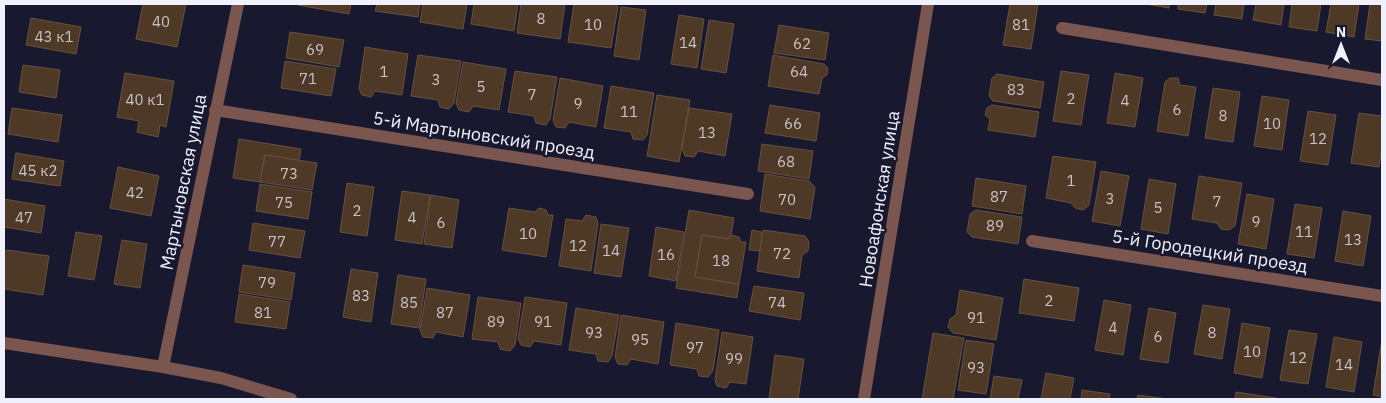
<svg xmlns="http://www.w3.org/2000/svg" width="1386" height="403" font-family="'IBM Plex Sans',sans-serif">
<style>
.building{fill:#4e3826;stroke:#68513e}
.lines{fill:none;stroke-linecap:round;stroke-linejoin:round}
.minor{stroke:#7b564e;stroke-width:12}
.labels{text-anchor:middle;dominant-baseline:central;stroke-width:5;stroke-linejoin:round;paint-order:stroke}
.number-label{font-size:15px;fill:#c8c3c7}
.street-label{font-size:18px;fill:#f0f1fd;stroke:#18182e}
</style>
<rect width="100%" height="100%" fill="#18182e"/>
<g class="building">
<polygon points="143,4 186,4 177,47 136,39"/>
<polygon points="299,4 351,4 349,14 298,5"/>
<polygon points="377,4 420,4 418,17 375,11"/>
<polygon points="423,4 467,4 463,29 420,22"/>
<polygon points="474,4 518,4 514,31 471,24"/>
<polygon points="521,4 565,4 560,39 517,33"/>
<polygon points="574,4 616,4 618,7 611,48 568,42"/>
<polygon points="1010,4 1038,4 1031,49 1003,45"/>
<polygon points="1146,4 1169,4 1169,8"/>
<polygon points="1178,4 1207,4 1205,13 1178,9"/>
<polygon points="1216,4 1244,4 1242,19 1214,15"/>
<polygon points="1256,4 1284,4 1281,25 1253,20"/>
<polygon points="1292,4 1321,4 1317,31 1289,27"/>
<polygon points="1331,4 1359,4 1354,37 1326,32"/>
<polygon points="1370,4 1382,4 1382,41 1365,39"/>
<polygon points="621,7 646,10 639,60 614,56"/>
<polygon points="679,15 704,19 697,68 671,64"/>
<polygon points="31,18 81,27 76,54 26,45"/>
<polygon points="709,20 734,24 726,73 701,69"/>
<polygon points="779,25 829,33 825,60 774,53"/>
<polygon points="290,32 344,40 339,67 286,58"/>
<polygon points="365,47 408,54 402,95 375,91 371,97 362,95 359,89"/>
<polygon points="418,55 461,61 454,103 449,109 440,107 438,100 411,96"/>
<polygon points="773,55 824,64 828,68 827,75 822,78 819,94 768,86"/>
<polygon points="285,61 336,69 331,96 281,88"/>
<polygon points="463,62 506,69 499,110 473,106 469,112 459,110 456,103"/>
<polygon points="23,65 60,70 56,98 19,92"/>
<polygon points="515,71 557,77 550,119 546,125 536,123 534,116 508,112"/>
<polygon points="1061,71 1089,75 1081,125 1053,121"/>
<polygon points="125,73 174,81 166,127 160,125 158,137 137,132 139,121 117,117"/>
<polygon points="1115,73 1143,78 1135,127 1107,123"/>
<polygon points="997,74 1044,82 1040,108 993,101 989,96 992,78"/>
<polygon points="560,78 603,86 596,127 569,122 565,128 556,127 553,120"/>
<polygon points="1170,78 1178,78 1180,85 1196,87 1188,136 1157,131 1165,82"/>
<polygon points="611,86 654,93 647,135 643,140 633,139 631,132 604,128"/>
<polygon points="1213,88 1240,92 1233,142 1205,138"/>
<polygon points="657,95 690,100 679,162 647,156"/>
<polygon points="1262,96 1289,100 1282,150 1254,146"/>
<polygon points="770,105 820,113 816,141 765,133"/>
<polygon points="992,105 1039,112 1035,137 988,130 990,119 985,115 987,108"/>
<polygon points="12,108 62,115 58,142 8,134"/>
<polygon points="689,108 732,114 725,156 698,151 694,157 685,156 682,149"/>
<polygon points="1308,111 1336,115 1328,165 1300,161"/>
<polygon points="1359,113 1382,116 1382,146 1379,167 1351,163"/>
<polygon points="239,139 301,149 299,161 265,155 260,182 233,178"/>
<polygon points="762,144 813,151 809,179 758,171"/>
<polygon points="16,153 64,161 60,186 12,179"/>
<polygon points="265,155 317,163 312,190 260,182"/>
<polygon points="1053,156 1096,162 1089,205 1083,210 1075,208 1071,203 1046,198"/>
<polygon points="118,167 159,176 151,216 110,208"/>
<polygon points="1101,171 1129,176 1120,226 1092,221"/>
<polygon points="765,174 809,181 815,187 810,219 760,211"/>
<polygon points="1199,176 1242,183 1235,226 1229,230 1221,229 1217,223 1192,219"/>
<polygon points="976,178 1026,186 1022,214 972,206"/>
<polygon points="1149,179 1176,184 1168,234 1141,229"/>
<polygon points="347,183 374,187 367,236 340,232"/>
<polygon points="260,184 312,192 308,219 256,211"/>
<polygon points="402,191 430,195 422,244 395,240"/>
<polygon points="1247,194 1274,199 1266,249 1238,244"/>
<polygon points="431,195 459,200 452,248 424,244"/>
<polygon points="4,199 45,206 41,233 4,227"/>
<polygon points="1295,204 1322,208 1314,258 1287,254"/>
<polygon points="509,208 535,212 539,208 546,210 548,215 553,215 546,257 502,250"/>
<polygon points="689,210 734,218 731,235 728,239 702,235 695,277 739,284 737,298 676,288"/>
<polygon points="976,210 1022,217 1018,244 972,237 967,232 970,214"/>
<polygon points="1343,211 1371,216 1363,266 1335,261"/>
<polygon points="586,215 596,217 598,224 591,271 559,266 566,219 582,221"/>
<polygon points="253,223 305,231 300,258 249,250"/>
<polygon points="601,224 629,228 621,277 594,273"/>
<polygon points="656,227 684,232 676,281 649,276"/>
<polygon points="752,230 762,232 760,251 749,250"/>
<polygon points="763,230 805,236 809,242 808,251 802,255 799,278 757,271"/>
<polygon points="76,232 102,236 94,280 68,276"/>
<polygon points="702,235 728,239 731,235 739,237 741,242 746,242 739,284 695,277"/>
<polygon points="122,240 147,244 140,288 114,284"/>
<polygon points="7,250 49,256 43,295 4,289 4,252"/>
<polygon points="243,265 295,273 291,300 239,292"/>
<polygon points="351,269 378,273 371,322 343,317"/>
<polygon points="398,275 426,279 419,328 391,324"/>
<polygon points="1024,279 1079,288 1074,321 1019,313"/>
<polygon points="754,286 804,293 800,320 749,311"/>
<polygon points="427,288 470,295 463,337 436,332 433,338 423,337 420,330"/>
<polygon points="960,290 1003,298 996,340 953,333 948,327 950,319 956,315"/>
<polygon points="239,294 290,302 286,329 235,322"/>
<polygon points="478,297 521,303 515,345 510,351 500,349 498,342 472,339"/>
<polygon points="525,297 567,303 561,345 534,341 530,347 521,345 518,339"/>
<polygon points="1104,300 1131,305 1123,355 1095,350"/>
<polygon points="1203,305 1230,309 1222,359 1194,354"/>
<polygon points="576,308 619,315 612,356 608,362 598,361 596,354 569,350"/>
<polygon points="1149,308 1176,313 1168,363 1140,359"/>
<polygon points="621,315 664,322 658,364 631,359 627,365 618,364 615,357"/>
<polygon points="676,323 719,330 713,371 708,377 699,376 697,369 670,365"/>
<polygon points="1242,323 1270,328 1262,378 1234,373"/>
<polygon points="1289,330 1317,334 1308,384 1280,380"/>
<polygon points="722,332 753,337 746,384 730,382 726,388 717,386 715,380"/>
<polygon points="933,333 964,338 953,399 922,399"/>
<polygon points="1334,337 1362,342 1354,392 1326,387"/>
<polygon points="966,340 994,344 986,394 958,390"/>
<polygon points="1381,345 1382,345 1382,397 1373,395"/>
<polygon points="775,355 804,359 798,399 769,399"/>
<polygon points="1046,373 1074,378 1070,399 1041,399"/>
<polygon points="994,376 1022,380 1018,399 990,399"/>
<polygon points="1082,390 1110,394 1109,399 1081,399"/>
<polygon points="1236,392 1282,399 1235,399"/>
<polygon points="1138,395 1168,399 1137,399"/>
</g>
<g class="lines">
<g class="minor">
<polyline points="1062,28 1382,80"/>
<polyline points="215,110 748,194"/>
<polyline points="1032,241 1382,296"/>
<polyline points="4,343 163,367 221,378 291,399"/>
<polyline points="163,367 238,4"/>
<polyline points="864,399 928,4"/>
</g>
</g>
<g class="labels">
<g class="number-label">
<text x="541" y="18">8</text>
<text x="161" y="21">40</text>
<text x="593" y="24">10</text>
<text x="1021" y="24">81</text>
<text x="54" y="36">43 к1</text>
<text x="688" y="42">14</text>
<text x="802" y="43">62</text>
<text x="315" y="49">69</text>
<text x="384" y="71">1</text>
<text x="799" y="71">64</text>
<text x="308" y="78">71</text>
<text x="436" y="79">3</text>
<text x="481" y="86">5</text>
<text x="1016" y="89">83</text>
<text x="532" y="94">7</text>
<text x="1071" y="98">2</text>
<text x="145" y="99">40 к1</text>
<text x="1125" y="100">4</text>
<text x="578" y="103">9</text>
<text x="1177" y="109">6</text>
<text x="629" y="111">11</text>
<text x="1223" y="115">8</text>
<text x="793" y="123">66</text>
<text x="1272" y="123">10</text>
<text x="707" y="132">13</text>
<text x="1318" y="138">12</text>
<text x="786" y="161">68</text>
<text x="38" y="170">45 к2</text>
<text x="289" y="173">73</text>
<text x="1071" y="180">1</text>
<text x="135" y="192">42</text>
<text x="999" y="196">87</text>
<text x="1110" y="198">3</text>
<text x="787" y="199">70</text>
<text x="1217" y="201">7</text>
<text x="284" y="202">75</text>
<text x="1158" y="207">5</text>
<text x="357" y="210">2</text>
<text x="24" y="217">47</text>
<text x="412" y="217">4</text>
<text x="1256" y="221">9</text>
<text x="441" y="222">6</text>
<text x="995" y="225">89</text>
<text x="1304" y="231">11</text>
<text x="528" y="233">10</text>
<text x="1353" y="239">13</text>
<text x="277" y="241">77</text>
<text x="578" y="245">12</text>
<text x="611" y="250">14</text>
<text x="782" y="253">72</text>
<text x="666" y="254">16</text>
<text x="721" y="260">18</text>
<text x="267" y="282">79</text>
<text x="361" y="295">83</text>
<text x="1049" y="300">2</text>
<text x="409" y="302">85</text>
<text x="777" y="302">74</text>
<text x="263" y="312">81</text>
<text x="445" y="312">87</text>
<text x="976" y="317">91</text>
<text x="496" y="321">89</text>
<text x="543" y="321">91</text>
<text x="1113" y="327">4</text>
<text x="594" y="332">93</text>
<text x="1212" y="332">8</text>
<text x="1158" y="336">6</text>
<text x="640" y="339">95</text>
<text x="695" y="347">97</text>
<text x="1252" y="351">10</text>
<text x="1298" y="357">12</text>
<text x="734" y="358">99</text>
<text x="1344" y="364">14</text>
<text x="976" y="367">93</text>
</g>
<g class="street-label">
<text transform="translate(484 135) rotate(9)">5-й Мартыновский проезд</text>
<text transform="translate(183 182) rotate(-79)">Мартыновская улица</text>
<text transform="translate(879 199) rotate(-81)">Новоафонская улица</text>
<text transform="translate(1210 251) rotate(9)">5-й Городецкий проезд</text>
</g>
</g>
<rect width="1386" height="403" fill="none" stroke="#f0f1fd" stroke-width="10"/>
<g transform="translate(1341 45)" stroke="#18182e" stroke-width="4" paint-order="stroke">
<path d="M0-4L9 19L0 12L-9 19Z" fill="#f0f1fd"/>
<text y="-8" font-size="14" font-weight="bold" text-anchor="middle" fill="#f0f1fd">N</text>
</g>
</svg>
